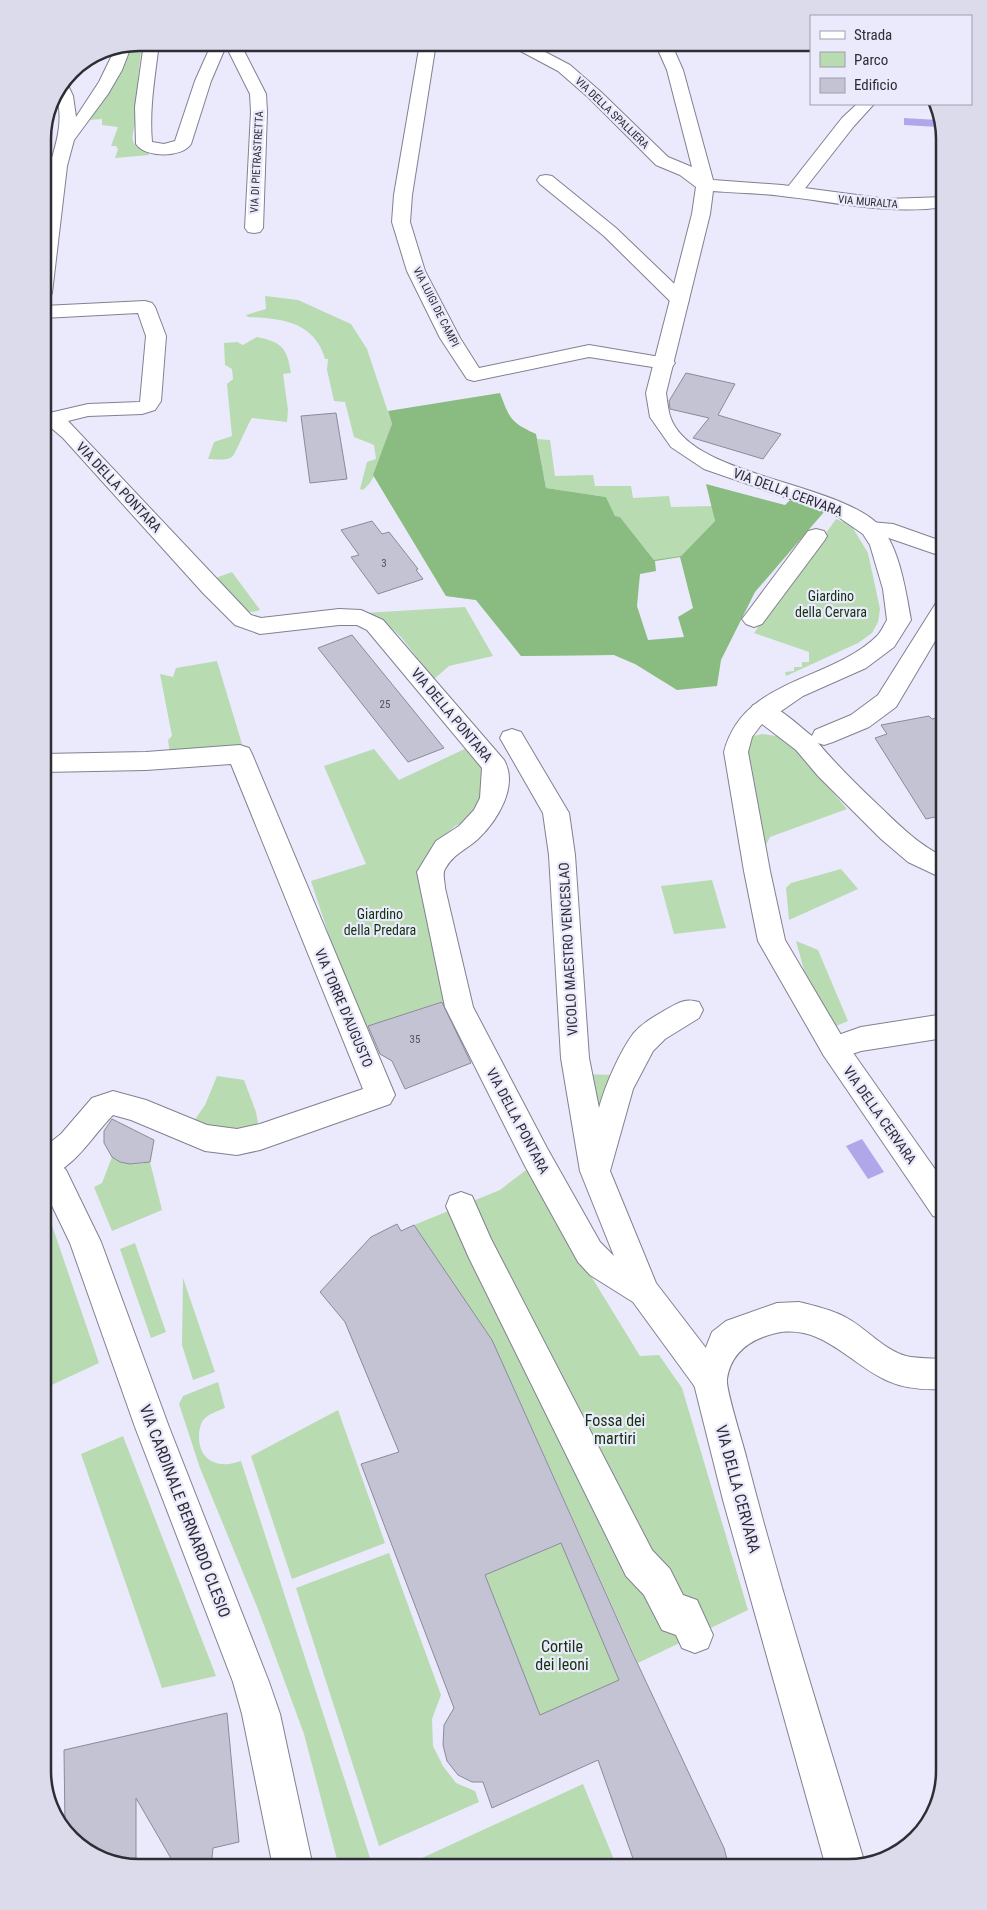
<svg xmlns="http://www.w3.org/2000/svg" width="987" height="1910" font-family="'Roboto Condensed',sans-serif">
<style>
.green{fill:#b8dbb2}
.forest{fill:#8abc82;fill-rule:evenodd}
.water{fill:#b0a7eb}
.building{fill:#c4c3d4;stroke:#8b8a9a;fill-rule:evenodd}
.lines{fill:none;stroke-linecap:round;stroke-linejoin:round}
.street-casing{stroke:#828091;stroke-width:2}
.secondary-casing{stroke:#828091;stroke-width:2}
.street{fill:#fff;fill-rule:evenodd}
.secondary{fill:#fff;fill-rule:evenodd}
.labels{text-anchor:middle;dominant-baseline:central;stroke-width:4.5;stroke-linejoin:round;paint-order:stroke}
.far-street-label{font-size:11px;fill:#2e2d34;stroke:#ebeafc}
.number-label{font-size:11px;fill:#54525c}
.street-label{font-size:14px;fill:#2e2d34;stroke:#ebeafc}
.park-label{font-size:14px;fill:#11330c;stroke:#ebeafc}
.near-park-label{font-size:16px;fill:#11330c;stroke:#ebeafc}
.near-street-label{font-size:16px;fill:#2e2d34;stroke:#ebeafc}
.rim{fill:none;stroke:#2e2d34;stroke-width:2.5}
</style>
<rect width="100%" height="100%" fill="#ebeafc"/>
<g class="green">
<path d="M142,43C139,68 136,92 136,118C136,125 131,134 133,141C135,148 143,150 149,152V155L115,158L118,149L116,146H111L118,127L102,125V119L88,120L132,44Z"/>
<path d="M265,296L298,300L351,324L367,349L392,424L387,441L635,664L614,655L521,656L476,600L446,596L374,476L370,483L363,490L360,489L367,462L376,459L374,445L354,437L345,402L334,401L327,370L328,359H325C315,322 281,318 248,317L246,315L266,309Z"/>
<path d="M257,337C282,342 287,348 291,373L283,374L288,410L287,422L252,418C247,425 235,455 232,457C226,461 215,459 208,459L214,442L232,436L227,384L233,379L232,369L225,365L224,343L237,342L243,345Z"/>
<polygon points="537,439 550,440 555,476 593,475 595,486 631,486 633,498 669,496 671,507 712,506 715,521 680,557 655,561 620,517 615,516 606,497 546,488"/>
<polygon points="836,519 851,525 868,553 880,609 878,622 872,633 858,643 786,676 785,672 794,671 794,667 802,667 802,662 809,662 809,652 754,633"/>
<path d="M232,572L260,610C239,619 224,593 213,579Z"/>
<polygon points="465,607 493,656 449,666 434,679 401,637 385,622 363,613"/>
<polygon points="217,661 242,744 208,750 170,753 168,740 172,736 160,674 173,677 176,668"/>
<polygon points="762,734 777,736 793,746 847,809 770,837 766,845 765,862 745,764 746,738"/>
<polygon points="471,746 481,760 487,791 472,819 455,826 441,838 450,999 360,1029 311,881 366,864 324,766 374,749 399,780"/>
<polygon points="841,869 858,889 789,920 786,888 791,883"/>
<polygon points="712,880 726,928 674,934 661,886"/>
<polygon points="796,941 818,950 848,1021 834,1027 804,970"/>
<polygon points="582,1074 615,1075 599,1133"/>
<polygon points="217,1076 244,1080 256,1112 258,1123 251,1130 189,1128 205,1105"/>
<path d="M112,1157C124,1166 137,1165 150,1162L162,1210L112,1231L94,1187L102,1183Z"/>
<polygon points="526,1170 640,1356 659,1355 682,1388 748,1610 638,1663 492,1340 414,1225 500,1190"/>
<polygon points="43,1199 99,1363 43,1389"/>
<polygon points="135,1243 166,1332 151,1338 120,1249"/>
<polygon points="183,1278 215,1372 193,1380 182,1345"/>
<path d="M218,1382L225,1408C218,1411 210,1413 204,1419C200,1424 199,1431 199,1437C199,1462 220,1469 241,1461L373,1867H339L304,1734L258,1609L200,1468L179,1404L183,1396Z"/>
<polygon points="338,1410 385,1543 292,1579 251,1456"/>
<polygon points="123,1436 216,1676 162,1688 81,1454"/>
<polygon points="561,1543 619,1680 540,1715 485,1575"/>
<polygon points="389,1553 441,1695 432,1719 433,1746 443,1766 456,1783 475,1791 479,1802 379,1846 296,1588"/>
<polygon points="583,1784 617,1867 425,1867 422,1858"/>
</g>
<path class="forest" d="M500,393C510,419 510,422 536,434L546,488L606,497L615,516L620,517L654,560L681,556L715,521L706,484L785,505L790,500L824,512L755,592L721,660L717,686L677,690L635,664L614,655L521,656L476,600L446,596L373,475L392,424L388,411ZM680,557L693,608L678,617L684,637L648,640L637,606L640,574L656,571L655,561Z"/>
<g class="water">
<polygon points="904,118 938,120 938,127 904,125"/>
<polygon points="862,1139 884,1172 868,1179 846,1146"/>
</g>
<g class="building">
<polygon points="686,373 735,384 718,415 781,434 763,459 693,438 709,418 670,409 669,401"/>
<polygon points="336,413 347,479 310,483 301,416"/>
<polygon points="372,521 382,534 389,532 418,569 416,570 423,579 378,594 351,557 359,555 341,530"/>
<polygon points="352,635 444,748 408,762 318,648"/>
<polygon points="929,716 932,719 944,716 944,815 926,819 875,738 887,734 881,725"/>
<polygon points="442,1002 471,1063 405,1089 392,1061 380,1054 368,1026"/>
<polygon points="112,1119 154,1140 150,1162 130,1164 120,1162 112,1157 104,1143 104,1131"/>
<path d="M397,1224L401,1231L414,1225L492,1340L633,1654L724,1848L729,1867H636L598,1760L492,1808L483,1782H472L458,1775L447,1761L443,1745L444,1725L454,1708L361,1464L399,1452L345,1322L320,1292L371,1237ZM561,1543L619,1680L540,1715L485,1575Z"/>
<polygon points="227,1713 239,1842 213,1848 211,1867 176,1867 136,1798 136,1867 81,1848 65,1827 64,1750"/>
</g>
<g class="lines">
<defs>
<g id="street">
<path d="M144,43H159C155,76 149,109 152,142L164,144L175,141L195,81L212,43H240L266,94L267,112L263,228L260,232L254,233L248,232L245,228L251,112L250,94L226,46L211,81L191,144C182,158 145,158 136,144L135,107Z"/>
<polygon points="420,43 436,43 412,195 410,222 425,271 460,338 479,368 589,345 672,359 675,363 672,367 665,369 589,357 474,381 467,379 440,338 407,271 392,222 394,195"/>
<path d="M132,44L122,70L108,94L74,140L67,166L52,293L50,297L43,299C43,272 41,244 43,218C44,201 45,181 50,165C57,141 64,119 56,94L64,82L67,83L73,96L76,117L99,82L116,47Z"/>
<polygon points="857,104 874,104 854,126 799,196 793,197 787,196 784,192 787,188 842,118"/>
<polygon points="546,175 552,176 616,228 687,296 689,300 687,304 680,306 673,304 604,236 540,184 537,180 540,176"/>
<path d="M145,301L152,303L155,307L166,336L161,401L155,410L142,414L88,416L68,421L251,615L261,618L339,609L361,610L383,620L504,760C519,786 497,821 478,839C466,850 453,854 445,869C442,874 445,882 445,888L473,1007L547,1148L600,1242L614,1256L580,1171L561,1058L549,855L543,813L500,738L503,732L512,729L521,732L569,813L575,855L589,1058L599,1108C605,1086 619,1053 633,1034C642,1023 655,1016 667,1009C679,1002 686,998 699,1002L703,1010L699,1018L665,1039L653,1051L633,1089L610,1171L656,1283L722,1369L727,1380L722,1391L710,1396L698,1391L633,1302L590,1275L578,1262L525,1166L445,1007L417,872L436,841L459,826L474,810L480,798L482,768L367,630L357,625H339L260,634L235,625L203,593L63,438L49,426L43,427V415L45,414L88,404L140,402L146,336L138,313L43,318V306Z"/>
<polygon points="871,522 893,524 944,542 944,557 883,536 863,534 860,529 863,524"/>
<polygon points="816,529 824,531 827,536 824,541 762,624 754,627 746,624 742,619 746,614 808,531"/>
<path d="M944,600V626L896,707L869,727L833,742L824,745L818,743C836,764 855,783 875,802C897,823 917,844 944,857V879L908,862L881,839L818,776L796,750L753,717L750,711L753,705C774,699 796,724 812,736L815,730L851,715L878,695L936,603Z"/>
<path d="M240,745L249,748L252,754L395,1095L390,1104L260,1150L237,1155L205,1151L131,1120L113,1115C91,1137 75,1169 43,1178V1148L61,1134L92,1098L113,1091L146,1100L207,1125L237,1129L260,1124L363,1089L231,764L146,770L43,772V754L146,752Z"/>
<polygon points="944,1014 944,1038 861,1051 834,1060 824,1056 820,1048 824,1040 861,1027"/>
<polygon points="461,1192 472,1196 491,1239 652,1550 670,1569 683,1595 697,1600 713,1635 708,1648 695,1653 682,1648 676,1635 662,1630 644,1595 626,1576 469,1258 446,1206 450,1196"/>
</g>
<g id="secondary">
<path d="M509,43H528L570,65L601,92L668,157L692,167L667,70L655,43H671L683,70L713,180L782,185L887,199L944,197V207C889,215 836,202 782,196C759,193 736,193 713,191L710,214L666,393C667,400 668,409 670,416C689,476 833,481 878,524C899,544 906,592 911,620L894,647L866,668L803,696L761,725L752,737L748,752L770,871L785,940L844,1040L944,1182V1219L933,1216L824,1056L758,941L744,871L724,752C743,678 830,682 877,636C881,632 884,625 887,620L883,589L870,545L863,534L834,514L704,469L671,447L650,417L646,393L692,214L696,187L680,175L656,165L589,98L558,71L511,46Z"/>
<polygon points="43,1155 54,1159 66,1170 101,1242 169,1427 269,1682 280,1714 313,1867 273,1867 242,1714 233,1682 135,1427 70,1243 43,1187"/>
<path d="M799,1302C815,1306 833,1310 847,1318C867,1329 884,1350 906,1356C919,1359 932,1358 944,1359V1389C925,1390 906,1389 888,1381C851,1365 822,1323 776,1333C751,1339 731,1352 727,1379C725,1388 744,1446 747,1460C782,1596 825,1730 865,1864L847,1868L826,1867L723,1500L693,1380L712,1332L726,1321L777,1303Z"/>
</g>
</defs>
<use href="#street" class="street-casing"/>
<use href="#secondary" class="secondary-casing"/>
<use href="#street" class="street"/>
<use href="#secondary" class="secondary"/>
</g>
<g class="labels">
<g class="far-street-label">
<text transform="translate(612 113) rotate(44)">VIA DELLA SPALLIERA</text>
<text transform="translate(257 162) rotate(-87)">VIA DI PIETRASTRETTA</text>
<text transform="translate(868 202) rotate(5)">VIA MURALTA</text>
<text transform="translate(436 307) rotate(63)">VIA LUIGI DE CAMPI</text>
</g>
<g class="number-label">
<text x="384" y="563">3</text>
<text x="385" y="704">25</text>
<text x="415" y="1039">35</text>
</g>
<g class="street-label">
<text transform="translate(119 487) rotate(47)">VIA DELLA PONTARA</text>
<text transform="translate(788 492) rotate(20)">VIA DELLA CERVARA</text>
<text transform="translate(452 715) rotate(50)">VIA DELLA PONTARA</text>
<text transform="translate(568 949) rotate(-93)">VICOLO MAESTRO VENCESLAO</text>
<text transform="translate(344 1008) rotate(67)">VIA TORRE D'AUGUSTO</text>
<text transform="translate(880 1115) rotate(55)">VIA DELLA CERVARA</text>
<text transform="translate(518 1121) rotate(62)">VIA DELLA PONTARA</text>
</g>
<g class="park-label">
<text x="831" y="596">Giardino<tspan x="831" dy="16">della Cervara</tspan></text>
<text x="380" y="914">Giardino<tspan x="380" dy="16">della Predara</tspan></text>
</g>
<g class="near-park-label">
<text x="615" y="1420">Fossa dei<tspan x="615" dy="18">martiri</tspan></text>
<text x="562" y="1646">Cortile<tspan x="562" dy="18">dei leoni</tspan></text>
</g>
<g class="near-street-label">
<text transform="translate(738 1489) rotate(75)">VIA DELLA CERVARA</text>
<text transform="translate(185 1511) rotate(69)">VIA CARDINALE BERNARDO CLESIO</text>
</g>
</g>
<path d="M0 0H987V1910H0ZM139 51H848A88 88 0 0 1 936 139V1771A88 88 0 0 1 848 1859H139A88 88 0 0 1 51 1771V139A88 88 0 0 1 139 51Z" fill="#dcdbec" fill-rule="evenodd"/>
<path class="rim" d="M139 51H848A88 88 0 0 1 936 139V1771A88 88 0 0 1 848 1859H139A88 88 0 0 1 51 1771V139A88 88 0 0 1 139 51Z"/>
<rect x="810" y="15" width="162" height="90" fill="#ebeafc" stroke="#9f9eac"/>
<rect x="820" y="31" width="25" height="8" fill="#ffffff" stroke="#9f9eac"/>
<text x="854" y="40" font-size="15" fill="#2e2d34">Strada</text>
<rect x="820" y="52" width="25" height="15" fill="#b8dbb2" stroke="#9f9eac"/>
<text x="854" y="65" font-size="15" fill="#2e2d34">Parco</text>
<rect x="820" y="78" width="25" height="15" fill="#c4c3d4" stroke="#9f9eac"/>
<text x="854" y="90" font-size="15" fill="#2e2d34">Edificio</text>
</svg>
